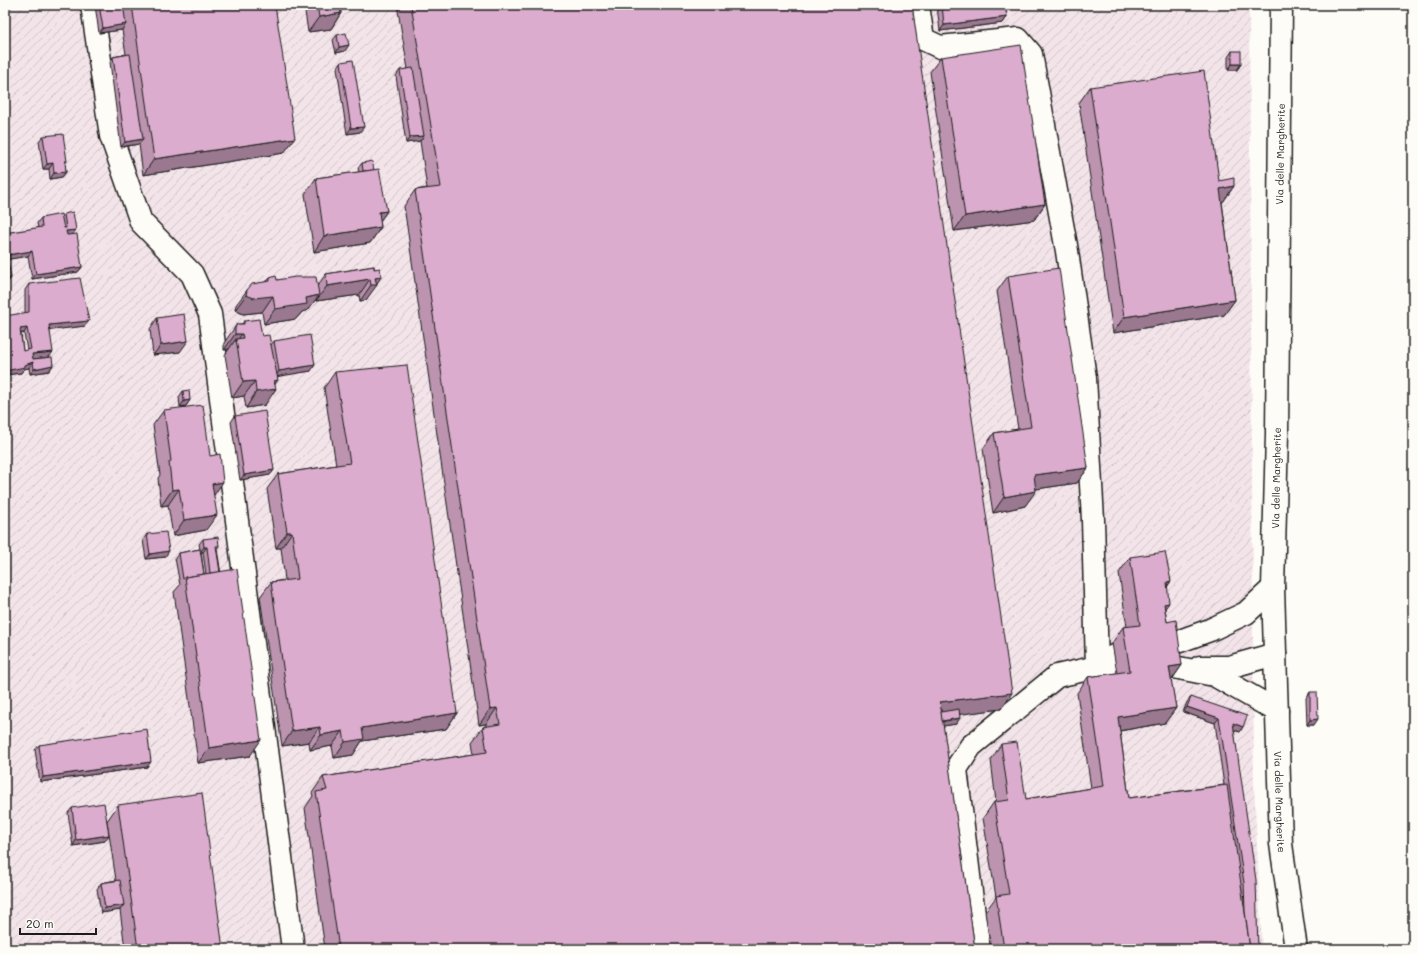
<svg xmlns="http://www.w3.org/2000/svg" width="1418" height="954" font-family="Mali,sans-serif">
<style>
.industrial{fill:url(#industrial-furrows)}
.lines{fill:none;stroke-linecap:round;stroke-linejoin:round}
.minor-casing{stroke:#1c1c1c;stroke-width:25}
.minor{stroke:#fdfcf7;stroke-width:22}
.wall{fill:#bc94b0;stroke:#1c1c1c;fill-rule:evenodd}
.shaded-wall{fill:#997890;stroke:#1c1c1c}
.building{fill:#dbaccd;stroke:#1c1c1c;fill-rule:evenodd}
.labels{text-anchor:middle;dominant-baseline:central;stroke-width:4;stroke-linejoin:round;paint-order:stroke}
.street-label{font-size:10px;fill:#1c1c1c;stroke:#fdfcf7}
</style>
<defs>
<pattern id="industrial-furrows" width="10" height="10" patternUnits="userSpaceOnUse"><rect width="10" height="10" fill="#f3e4ea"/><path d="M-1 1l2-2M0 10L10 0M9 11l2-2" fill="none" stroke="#d0c3c8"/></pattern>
</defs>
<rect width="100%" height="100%" fill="#fdfcf7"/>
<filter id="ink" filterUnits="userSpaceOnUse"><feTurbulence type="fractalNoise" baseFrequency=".025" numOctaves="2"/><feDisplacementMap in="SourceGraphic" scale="8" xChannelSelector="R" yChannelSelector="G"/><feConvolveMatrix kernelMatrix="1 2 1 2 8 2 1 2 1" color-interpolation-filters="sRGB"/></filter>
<g filter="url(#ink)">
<polygon class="industrial" points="5,5 1249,5 1254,784 1262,949 5,949"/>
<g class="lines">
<defs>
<g id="minor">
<polyline points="92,5 111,136 141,222 192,274 210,314 293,949"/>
<polyline points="918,5 923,39 940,47 1018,39 1031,54 1067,251 1085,378 1093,520 1097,667 1057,676 971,746 956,769 971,892 979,949"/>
<path id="s1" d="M1281,5L1277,434L1273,588L1281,844L1296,949"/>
<polyline points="1166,646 1210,630 1246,613 1273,588"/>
<polyline points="1114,656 1097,667 1116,673"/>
<polyline points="1169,666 1214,675 1277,711"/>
<polyline points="1200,667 1229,667 1275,654"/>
</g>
</defs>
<use href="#minor" class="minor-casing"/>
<use href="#minor" class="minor"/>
</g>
<g class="wall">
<polygon points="95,5 275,5 284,153 143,175 139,144 121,147 110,62 113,57 126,54 122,30 99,33"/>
<polygon points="304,5 340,5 341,13 331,29 308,32"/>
<polygon points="397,5 912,5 1001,709 959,714 956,724 943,726 975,949 325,949 305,808 313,796 312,793 323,777 474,754 472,742 483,727 486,726 486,724 479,725 404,206 415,190 427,188 420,141 406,143 396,76 400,70 408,69"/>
<polygon points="935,5 1005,5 1007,17 1003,23 940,31 937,7 935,8"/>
<polygon points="337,35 345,51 336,53 333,40"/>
<polygon points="1232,51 1241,64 1237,70 1228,70 1228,57"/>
<polygon points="941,57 1045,204 1034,220 954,231 930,72"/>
<polygon points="341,62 360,132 347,134 337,68"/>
<polygon points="1090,87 1219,181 1234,186 1223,202 1222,202 1235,300 1224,315 1113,333 1079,103"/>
<polygon points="43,136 67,161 65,164 66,172 62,177 50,179 49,169 43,169 39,141"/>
<polygon points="362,163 374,170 387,211 380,221 381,227 370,243 314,252 305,194 316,178 359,172 358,168"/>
<polygon points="64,214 73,234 82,267 78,272 32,279 28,256 8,259 7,283 5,233 38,228 37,223 41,218 62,217"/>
<polygon points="374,266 376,284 366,300 360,301 359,295 316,301 316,299 308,310 302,312 296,319 264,324 262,312 243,314 235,310 236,305 247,290 267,281 270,278 277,280 318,285 326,274"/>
<polygon points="1008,276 1088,468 1077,483 1036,489 1025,506 993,513 983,449 994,433 1018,429 997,291"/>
<path d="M29,284L85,326L50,330L49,357L53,365L49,371L30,374L29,368L24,369L21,373L5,375L25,313V290ZM24,333L27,350L23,351L21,334Z"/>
<polygon points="157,318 180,352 153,355 150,329"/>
<polygon points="244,321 262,336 271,345 274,341 311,371 277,376 275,384 265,405 246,408 244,396 232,398 225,355 229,349 224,350 224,343 237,324 242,324"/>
<polygon points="335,372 457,713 446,729 362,741 353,755 334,758 332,746 310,750 309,742 282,746 260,597 271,582 285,580 281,548 276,548 267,489 278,474 336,465 324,388"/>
<polygon points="183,391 190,400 186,406 180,407 179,397"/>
<polygon points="164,410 206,530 173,536 168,505 161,506 158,478 160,475 153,425"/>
<polygon points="235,416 274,470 270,475 240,480 231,422"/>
<polygon points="147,534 165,557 146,559 143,540"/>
<path d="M203,539L219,546L217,549L250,756L198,763L174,592L180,585L175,558L179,553L200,549L199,544ZM201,552H203L206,574H204Z"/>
<polygon points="1130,557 1171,581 1167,587 1165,608 1167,622 1182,665 1171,681 1176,708 1165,723 1120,731 1129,798 1224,785 1215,723 1183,712 1187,702 1191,697 1240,732 1234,730 1258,949 991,949 985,912 996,897 983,818 994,802 996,802 991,760 1001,744 1026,799 1091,788 1077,693 1088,677 1117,673 1112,643 1123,627 1127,627 1119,573"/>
<polygon points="1310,692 1314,725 1307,725 1306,698"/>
<polygon points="39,745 147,767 40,782 35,750"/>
<polygon points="118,805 223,949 125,949 120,910 101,913 97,889 101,883 116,880 107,821"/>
<polygon points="72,808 105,841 73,846 68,813"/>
</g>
<g class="shaded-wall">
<polygon points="341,13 331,29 308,32 319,17"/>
<polygon points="1007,17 1003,23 940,31 944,25"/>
<polygon points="126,24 122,30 99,33 103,28"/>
<polygon points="349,45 345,51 336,53 339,47"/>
<polygon points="1232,64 1241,64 1237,70 1228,70"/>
<polygon points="364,127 360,132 347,134 351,128"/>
<polygon points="424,136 420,141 406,143 410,137"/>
<polygon points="295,138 284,153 143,175 154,159"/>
<polygon points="143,139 139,144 121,147 125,142"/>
<polygon points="53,163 49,169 43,169 47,164"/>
<polygon points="66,172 62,177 50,179 54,173"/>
<polygon points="1234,186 1223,202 1209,204 1220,189"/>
<polygon points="1045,204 1034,220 954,231 965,216"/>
<polygon points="387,211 376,227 379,212"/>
<polygon points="381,227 370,243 314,252 324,236"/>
<polygon points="76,230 72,235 62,237 66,231"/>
<polygon points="32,251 28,256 5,260 7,255"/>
<polygon points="82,267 78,272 32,279 36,274"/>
<polygon points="381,277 376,285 377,285 366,300 360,301 371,285 375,278"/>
<polygon points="11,278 7,283 5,284 5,279"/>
<polygon points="370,279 359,295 316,301 327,286"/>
<polygon points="246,295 273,296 262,312 243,314 235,310"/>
<polygon points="319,295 308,310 302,312 296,319 264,324 275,309 306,298"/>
<polygon points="1235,300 1224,315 1113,333 1124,317"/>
<polygon points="89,321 85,326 45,331 49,325"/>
<polygon points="27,328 24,333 16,334 20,329"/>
<polygon points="235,334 242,334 236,342 236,339 229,349 224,350"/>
<polygon points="188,341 180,352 153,355 161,345"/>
<polygon points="53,352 49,357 28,360 32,354"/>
<polygon points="33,362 29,368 24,369 21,373 5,375 5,371"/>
<polygon points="53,365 49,371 30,374 34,369"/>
<polygon points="315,365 311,371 275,377 279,371"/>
<polygon points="278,380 271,390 276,389 265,405 246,408 256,392 274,381"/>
<polygon points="255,381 244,396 232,398 243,382"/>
<polygon points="190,400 186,406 180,407 184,401"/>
<polygon points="1088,468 1077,483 1023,491 1034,475"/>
<polygon points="274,470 270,475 240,480 244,475"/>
<polygon points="223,482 212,498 212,484"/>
<polygon points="179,489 168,505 161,506 172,490"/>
<polygon points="1036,491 1025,506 993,513 1004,497"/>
<polygon points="217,515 206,530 173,536 184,520"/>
<polygon points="287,532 292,532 281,548 276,548"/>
<polygon points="204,547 207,547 203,552 200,552"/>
<polygon points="169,551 165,557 146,559 150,554"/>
<polygon points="1171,581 1160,597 1167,582"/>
<polygon points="1169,603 1158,618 1164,604"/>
<polygon points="1182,665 1171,681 1169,667"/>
<polygon points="1012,693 1001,709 940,717 940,702"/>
<polygon points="1187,707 1219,718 1215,723 1183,712"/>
<polygon points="497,708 486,724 479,725 490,709"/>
<polygon points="1176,708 1165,723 1107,733 1118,717"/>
<polygon points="457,713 446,729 362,741 353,755 334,758 345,742 362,728"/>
<polygon points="960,718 956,724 937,727 941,722"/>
<polygon points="1318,719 1314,725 1307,725 1310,720"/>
<polygon points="1233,723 1243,727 1240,732 1229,728"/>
<polygon points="320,727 309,742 282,746 292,731"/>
<polygon points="343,731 332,746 310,750 321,735"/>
<polygon points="261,740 250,756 198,763 209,748"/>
<polygon points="151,762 147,767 40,782 43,777"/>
<polygon points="109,835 105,841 73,846 76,840"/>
<polygon points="124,905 120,910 101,913 105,908"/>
</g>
<g class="building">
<polygon points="99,5 123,5 126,24 103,28"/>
<polygon points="132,5 275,5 295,138 154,159"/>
<polygon points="317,5 340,5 341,13 319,17"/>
<polygon points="411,5 912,5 1012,693 940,702 975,949 339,949 316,792 327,790 323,777 487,752 483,727 500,724 497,708 490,709 415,190 441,187"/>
<polygon points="942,5 1005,5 1007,17 944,25"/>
<polygon points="346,33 349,45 339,47 337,35"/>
<polygon points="1021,45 1045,204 965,216 941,57"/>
<rect x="1232" y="51" width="9" height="13"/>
<polygon points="130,54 143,139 125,142 113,57"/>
<polygon points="353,60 364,127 351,128 341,62"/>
<polygon points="413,68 424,136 410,137 400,70"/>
<polygon points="1204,71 1219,181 1234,178 1234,186 1220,189 1235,300 1124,317 1090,87"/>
<polygon points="63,134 67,161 65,161 66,172 54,173 53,163 47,164 43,136"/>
<polygon points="372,161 374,170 363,171 362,163"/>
<polygon points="379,169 387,211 379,212 381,227 324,236 316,178"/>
<polygon points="73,212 76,230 66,231 67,235 77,234 82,267 36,274 32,251 7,255 11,278 5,279 5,233 42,227 41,218 61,214 64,228 66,228 64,214"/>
<polygon points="374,266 374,269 380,268 381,277 375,278 377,285 371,285 370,279 327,286 326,274"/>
<polygon points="1059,268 1088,468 1034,475 1036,491 1004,497 994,433 1031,427 1008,276"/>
<polygon points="276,276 277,280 295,277 316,277 319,295 306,298 307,304 275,309 273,296 254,298 246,295 247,290 252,284 270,281 270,278"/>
<path d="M80,278L89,321L49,325L53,352L32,354L33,359L52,357L53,365L34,369L33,362L25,365V367L5,371V316L29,312V284ZM27,328L31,349L23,351L20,329Z"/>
<polygon points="184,314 188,341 161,345 157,318"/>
<polygon points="259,319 262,336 269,335 278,380 274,381 276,389 256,392 255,381 243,382 236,339 243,338 242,334 235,334 235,328 237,324 244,324 244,321"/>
<polygon points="310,335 315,365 279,371 274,341"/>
<polygon points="407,365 457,713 362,728 364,739 345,742 343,731 321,735 320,727 292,731 271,582 298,579 292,532 287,532 278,474 350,463 335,372"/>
<polygon points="189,390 190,400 184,401 183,391"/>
<polygon points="203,405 210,456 220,454 223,482 212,484 217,515 184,520 179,489 172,490 169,462 171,461 164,410"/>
<polygon points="265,411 274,470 244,475 235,416"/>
<polygon points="166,532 169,551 150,554 147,534"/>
<polygon points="218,537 219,546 216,546 220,572 210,573 207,547 204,547 203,539"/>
<polygon points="200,549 204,574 185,577 183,579 179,553"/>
<polygon points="1165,552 1171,581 1167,582 1169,603 1164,604 1167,622 1176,620 1182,665 1169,667 1176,708 1118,717 1129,798 1227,785 1250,948 1247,949 1004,949 996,896 1009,894 994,802 1009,800 1001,744 1017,742 1026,799 1104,786 1088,677 1130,671 1123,627 1140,625 1130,557"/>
<polygon points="237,569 261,740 209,748 185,577"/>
<polygon points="1310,692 1317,692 1318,719 1310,720"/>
<polygon points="1191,697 1247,716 1243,727 1233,723 1256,880 1258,949 1250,949 1245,911 1244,883 1219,718 1187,707"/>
<polygon points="959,709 960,718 942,721 941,712"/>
<polygon points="147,729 151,762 43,777 39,745"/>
<polygon points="202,793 223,949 138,949 118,805"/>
<polygon points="104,803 109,835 76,840 72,808"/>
<polygon points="120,880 124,905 105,908 101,883"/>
</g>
</g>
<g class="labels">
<g class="street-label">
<text transform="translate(1280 154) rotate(-89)">Via delle Margherite</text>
<text transform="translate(1276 478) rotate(-89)">Via delle Margherite</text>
<text stroke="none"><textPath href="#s1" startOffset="797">Via delle Margherite</textPath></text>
</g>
</g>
<rect width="1418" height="954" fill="none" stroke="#fdfcf7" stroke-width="20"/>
<rect x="10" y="10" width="1398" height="934" fill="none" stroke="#1c1c1c" stroke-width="1.5" filter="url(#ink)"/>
<path d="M20 928v6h76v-6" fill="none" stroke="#1c1c1c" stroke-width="2"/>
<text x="26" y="928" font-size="12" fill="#1c1c1c" stroke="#fdfcf7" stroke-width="3" paint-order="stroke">20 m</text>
</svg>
